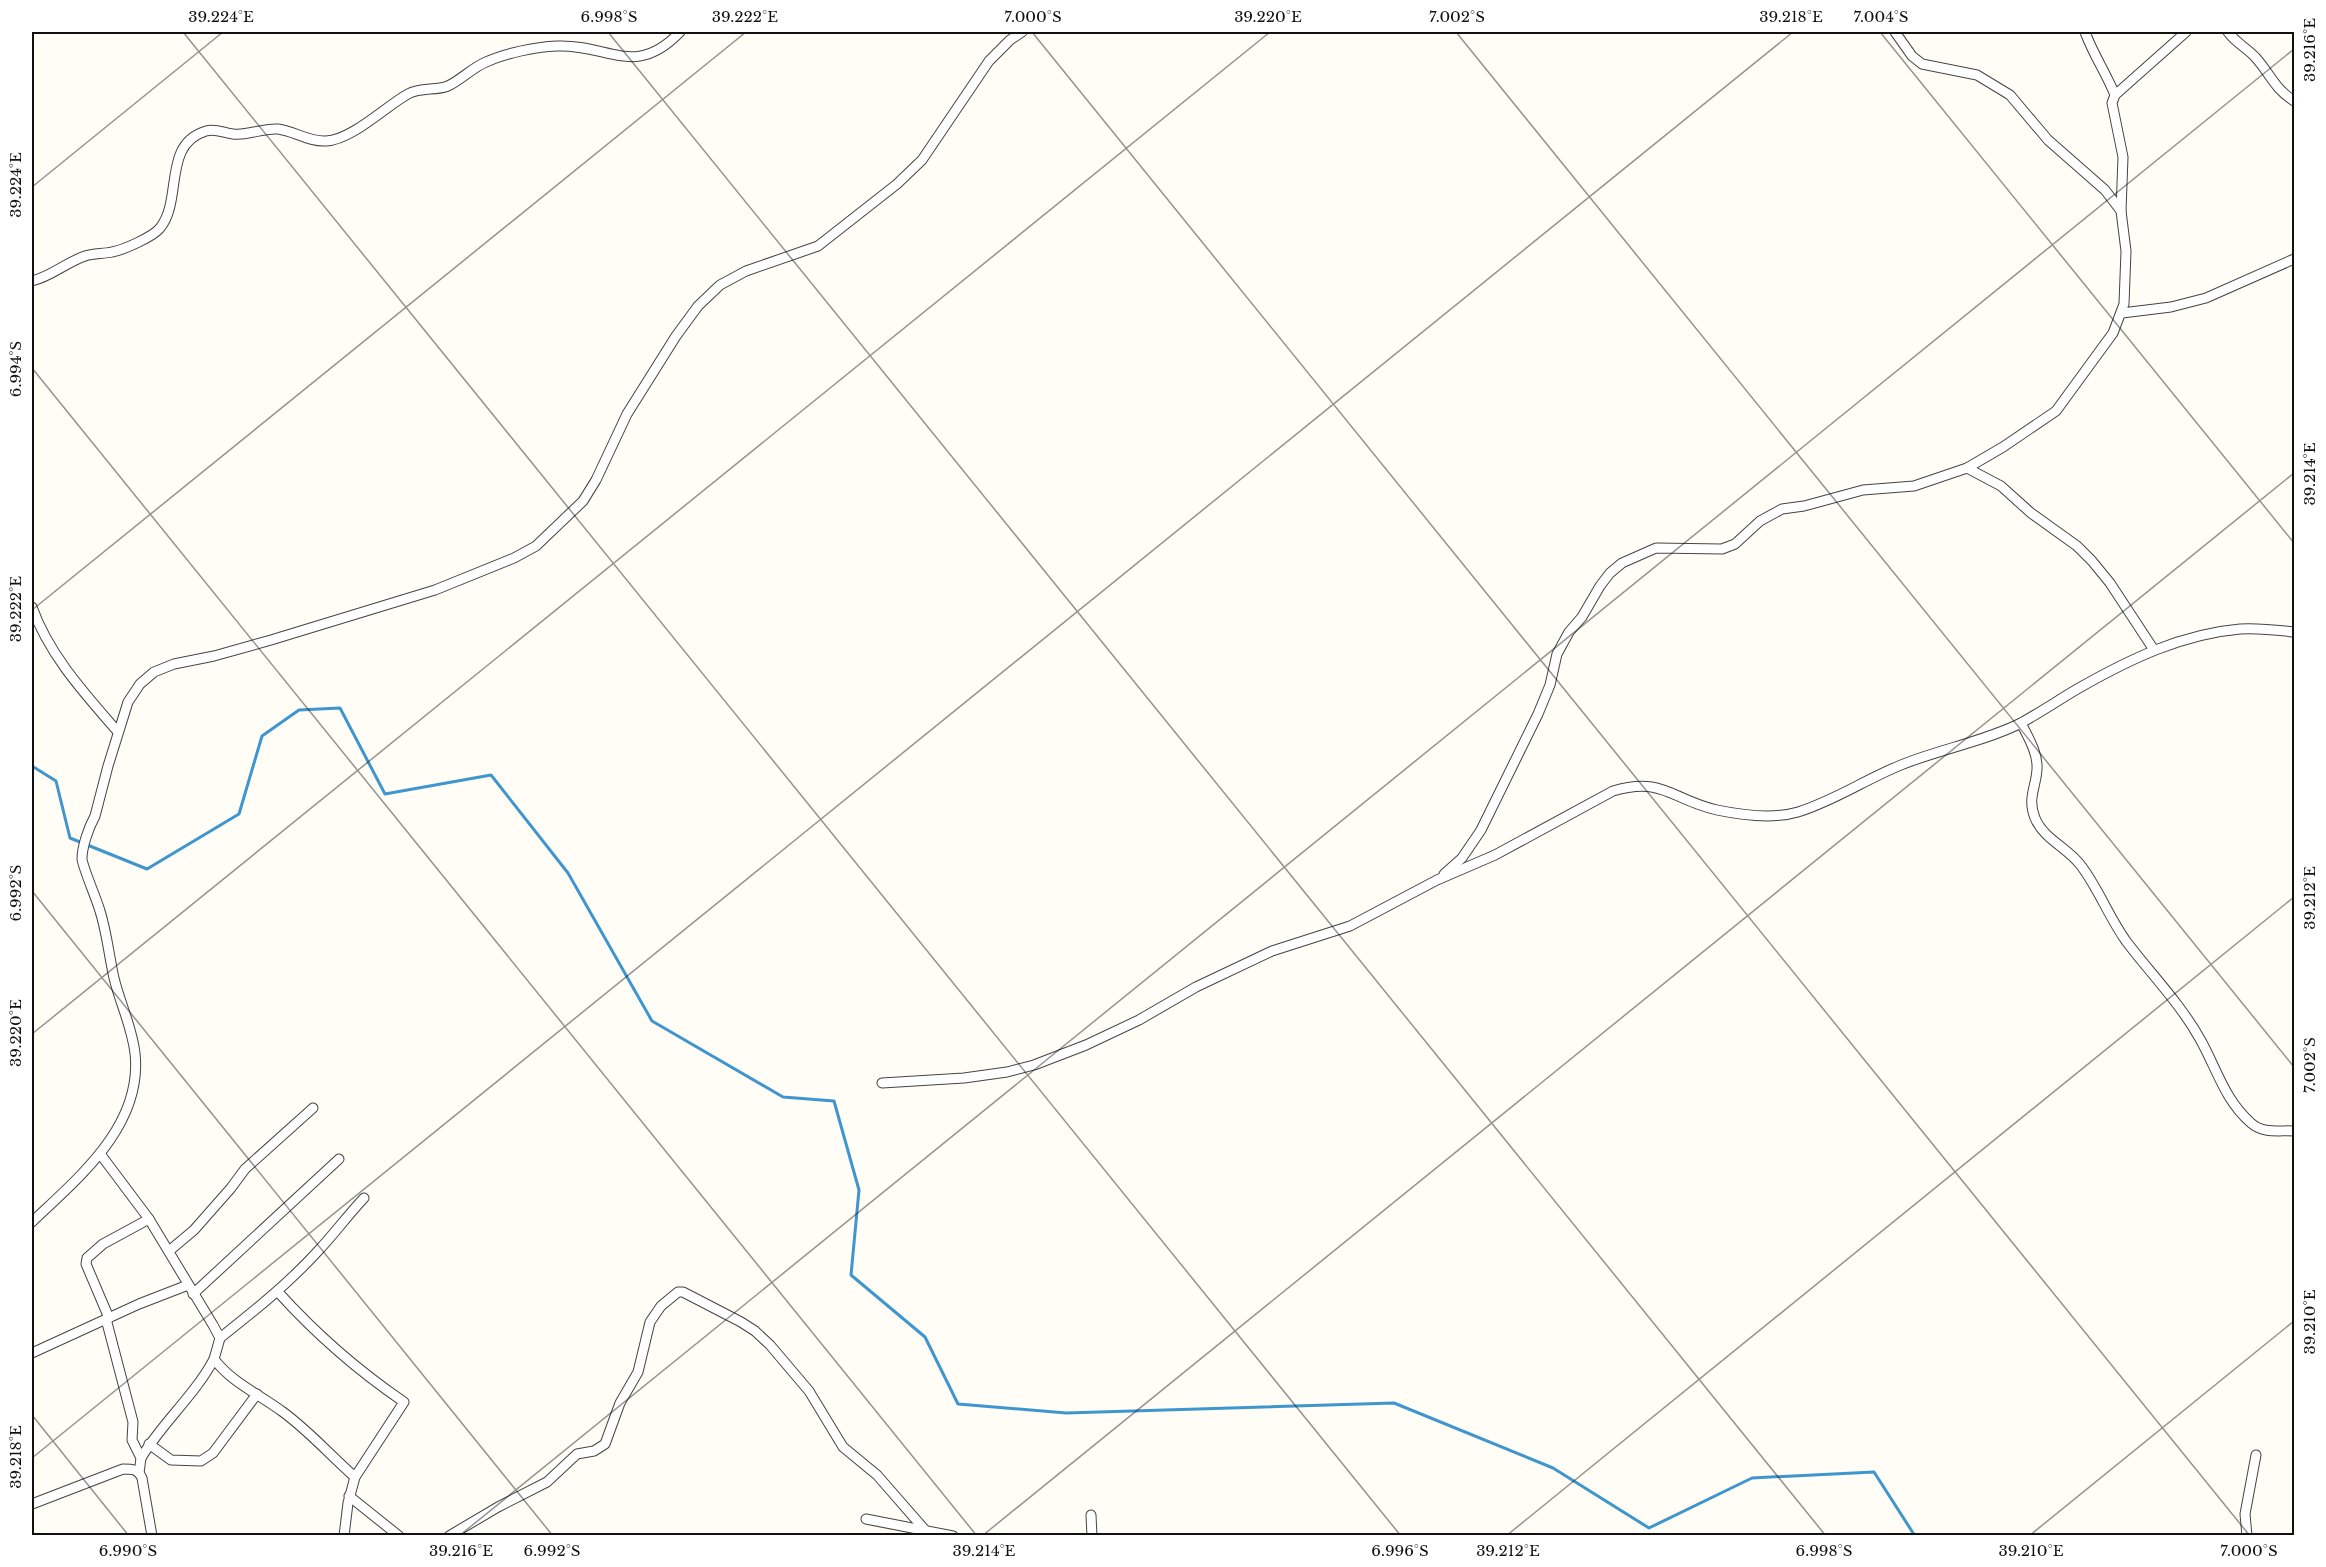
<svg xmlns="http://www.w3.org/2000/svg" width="2326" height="1567" font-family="'Libre Baskerville',serif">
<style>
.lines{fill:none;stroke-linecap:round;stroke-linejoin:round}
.stream{stroke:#3f96cf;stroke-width:3}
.minor-casing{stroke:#444;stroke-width:11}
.minor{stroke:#fff;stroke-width:9}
.ticks{fill:none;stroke:#111;stroke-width:1.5;stroke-opacity:0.45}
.neatline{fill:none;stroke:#111;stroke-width:2}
.ticks-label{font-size:15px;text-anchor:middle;fill:#111}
</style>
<rect width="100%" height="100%" fill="#fffdf5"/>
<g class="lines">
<polyline class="stream" points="32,766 56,781 70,838 147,869 239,814 262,736 299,710 340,708 385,794 491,775 568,873 652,1021 783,1097 834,1101 859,1190 851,1275 925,1337 958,1404 1066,1413 1394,1403 1553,1468 1649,1528 1752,1478 1874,1472 1915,1536"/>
<defs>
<g id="minor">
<path d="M2085,32C2093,54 2106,73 2115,95"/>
<path d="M2228,32C2236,43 2247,48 2256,58C2271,75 2274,88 2294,101"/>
<polyline points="2121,211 2123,157 2112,103 2115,95 2186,32"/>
<path d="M32,281C52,276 65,263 85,256C93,253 103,254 112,252C123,250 153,237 160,228C183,200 162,144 206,131C215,128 224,133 233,134C247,136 262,128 278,129C294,131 309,142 326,141C352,140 386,106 408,94C421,87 435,91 448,86C462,79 472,68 486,62C506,53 535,47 557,46C609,44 635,79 680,32"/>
<polyline points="2122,313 2171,307 2206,298 2294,259"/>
<polyline points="1967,468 2001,486 2031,513 2077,546 2092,561 2110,583 2154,650"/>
<path d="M32,607C49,655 85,694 118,732"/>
<path d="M2021,723C2028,737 2038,753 2037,769C2036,788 2027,798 2035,818C2044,840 2069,848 2082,867C2099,890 2109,917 2126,941C2150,973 2180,1003 2200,1039C2217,1069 2224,1099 2251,1123C2263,1134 2280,1130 2294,1131"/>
<polyline points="1444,874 1462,858 1481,830 1538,714 1550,685 1557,654 1569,632 1582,617 1600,586 1610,573 1622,563 1656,548 1722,549 1735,544 1760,521 1782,509 1804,506 1863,490 1914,486 1967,468 2003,447 2056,411 2113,333 2124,304 2126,251 2121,211 2105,190 2048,140 2010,95 1977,75 1922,64 1912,56 1895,32"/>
<path d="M882,1083L964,1078L1007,1072L1034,1065L1086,1045L1139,1020L1196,987L1272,951L1350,926L1437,880L1495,855L1613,791C1663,776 1672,800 1717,810C1741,815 1774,819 1798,812C1834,801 1866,779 1901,765C1940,749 1983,742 2021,723C2041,712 2060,699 2079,688C2130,659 2182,634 2240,629C2258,628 2277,630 2294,632"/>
<path d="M101,1155L149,1219L213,1325L220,1338L214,1359C232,1383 259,1394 283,1412C309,1431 331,1456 355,1477"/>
<path d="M32,1222C79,1177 143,1126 135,1053C132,1027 120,1003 114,978C109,956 107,933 100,911C97,900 83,868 82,859C82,846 89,827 95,816L108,766L128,702L140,684L154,672L174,664L214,656L271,640L435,590L514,558L536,546L583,501L596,480L627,414L676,336L698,306L720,285L746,271L818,246L897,184L922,160L989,61L1010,40L1022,32"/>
<polyline points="169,1251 194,1230 231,1188 245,1169 313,1108"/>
<path d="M278,1292C316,1334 357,1370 404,1402L355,1477L348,1503L344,1536"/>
<polyline points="193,1294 339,1159"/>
<polyline points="109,1318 86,1264 87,1258 103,1244 149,1219"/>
<polyline points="106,1319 133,1422 132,1440 141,1458 139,1473"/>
<path d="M220,1338C254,1311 288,1284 318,1251C334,1234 348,1215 364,1198"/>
<polyline points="32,1353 139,1304 188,1285"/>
<polyline points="149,1444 171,1460 201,1461 213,1453 257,1394"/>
<path d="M141,1458C162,1423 195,1395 214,1359"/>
<polyline points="349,1496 399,1536"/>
<path d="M32,1504L123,1469C132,1469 138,1469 142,1478L152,1536"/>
<polyline points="1091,1515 1092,1536"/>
<polyline points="866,1519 953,1536"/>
<polyline points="449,1536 498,1507 547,1482 577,1454 594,1451 605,1444 620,1403 638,1372 650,1322 661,1306 678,1292 683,1292 741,1322 755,1331 770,1345 809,1391 843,1447 877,1475 925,1530"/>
<polyline points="2247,1536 2245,1514 2256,1455"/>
</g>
</defs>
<use href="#minor" class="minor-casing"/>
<use href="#minor" class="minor"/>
</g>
<path class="ticks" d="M183,32L1401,1536M608,32L1826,1536M1032,32L2250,1536M1456,32L2294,1067M1880,32L2294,543M32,187L223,32M32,368L977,1536M32,610L746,32M32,891L553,1536M32,1034L1270,32M32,1415L129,1536M32,1458L1793,32M459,1536L2294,49M982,1536L2294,473M1506,1536L2294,897M2029,1536L2294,1321"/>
<rect width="2326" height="1567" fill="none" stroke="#ffffff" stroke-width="66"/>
<rect x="33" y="33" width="2260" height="1501" class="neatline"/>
<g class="ticks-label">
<text x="221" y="22">39.224°E</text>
<text x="609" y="22">6.998°S</text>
<text x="745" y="22">39.222°E</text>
<text x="1033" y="22">7.000°S</text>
<text x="1268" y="22">39.220°E</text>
<text x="1457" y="22">7.002°S</text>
<text x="1791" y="22">39.218°E</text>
<text x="1881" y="22">7.004°S</text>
<text transform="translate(2310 50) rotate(-90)" y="5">39.216°E</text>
<text transform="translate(16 185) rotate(-90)" y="5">39.224°E</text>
<text transform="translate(16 369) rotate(-90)" y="5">6.994°S</text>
<text transform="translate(2310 474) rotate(-90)" y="5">39.214°E</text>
<text transform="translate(16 609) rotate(-90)" y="5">39.222°E</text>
<text transform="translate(16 893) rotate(-90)" y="5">6.992°S</text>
<text transform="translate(2310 898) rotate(-90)" y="5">39.212°E</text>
<text transform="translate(16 1033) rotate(-90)" y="5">39.220°E</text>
<text transform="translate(2310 1065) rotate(-90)" y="5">7.002°S</text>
<text transform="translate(2310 1322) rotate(-90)" y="5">39.210°E</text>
<text transform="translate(16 1457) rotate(-90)" y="5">39.218°E</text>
<text x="128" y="1556">6.990°S</text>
<text x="461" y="1556">39.216°E</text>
<text x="552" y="1556">6.992°S</text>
<text x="984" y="1556">39.214°E</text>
<text x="1400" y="1556">6.996°S</text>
<text x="1508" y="1556">39.212°E</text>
<text x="1824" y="1556">6.998°S</text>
<text x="2031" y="1556">39.210°E</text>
<text x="2249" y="1556">7.000°S</text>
</g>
</svg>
